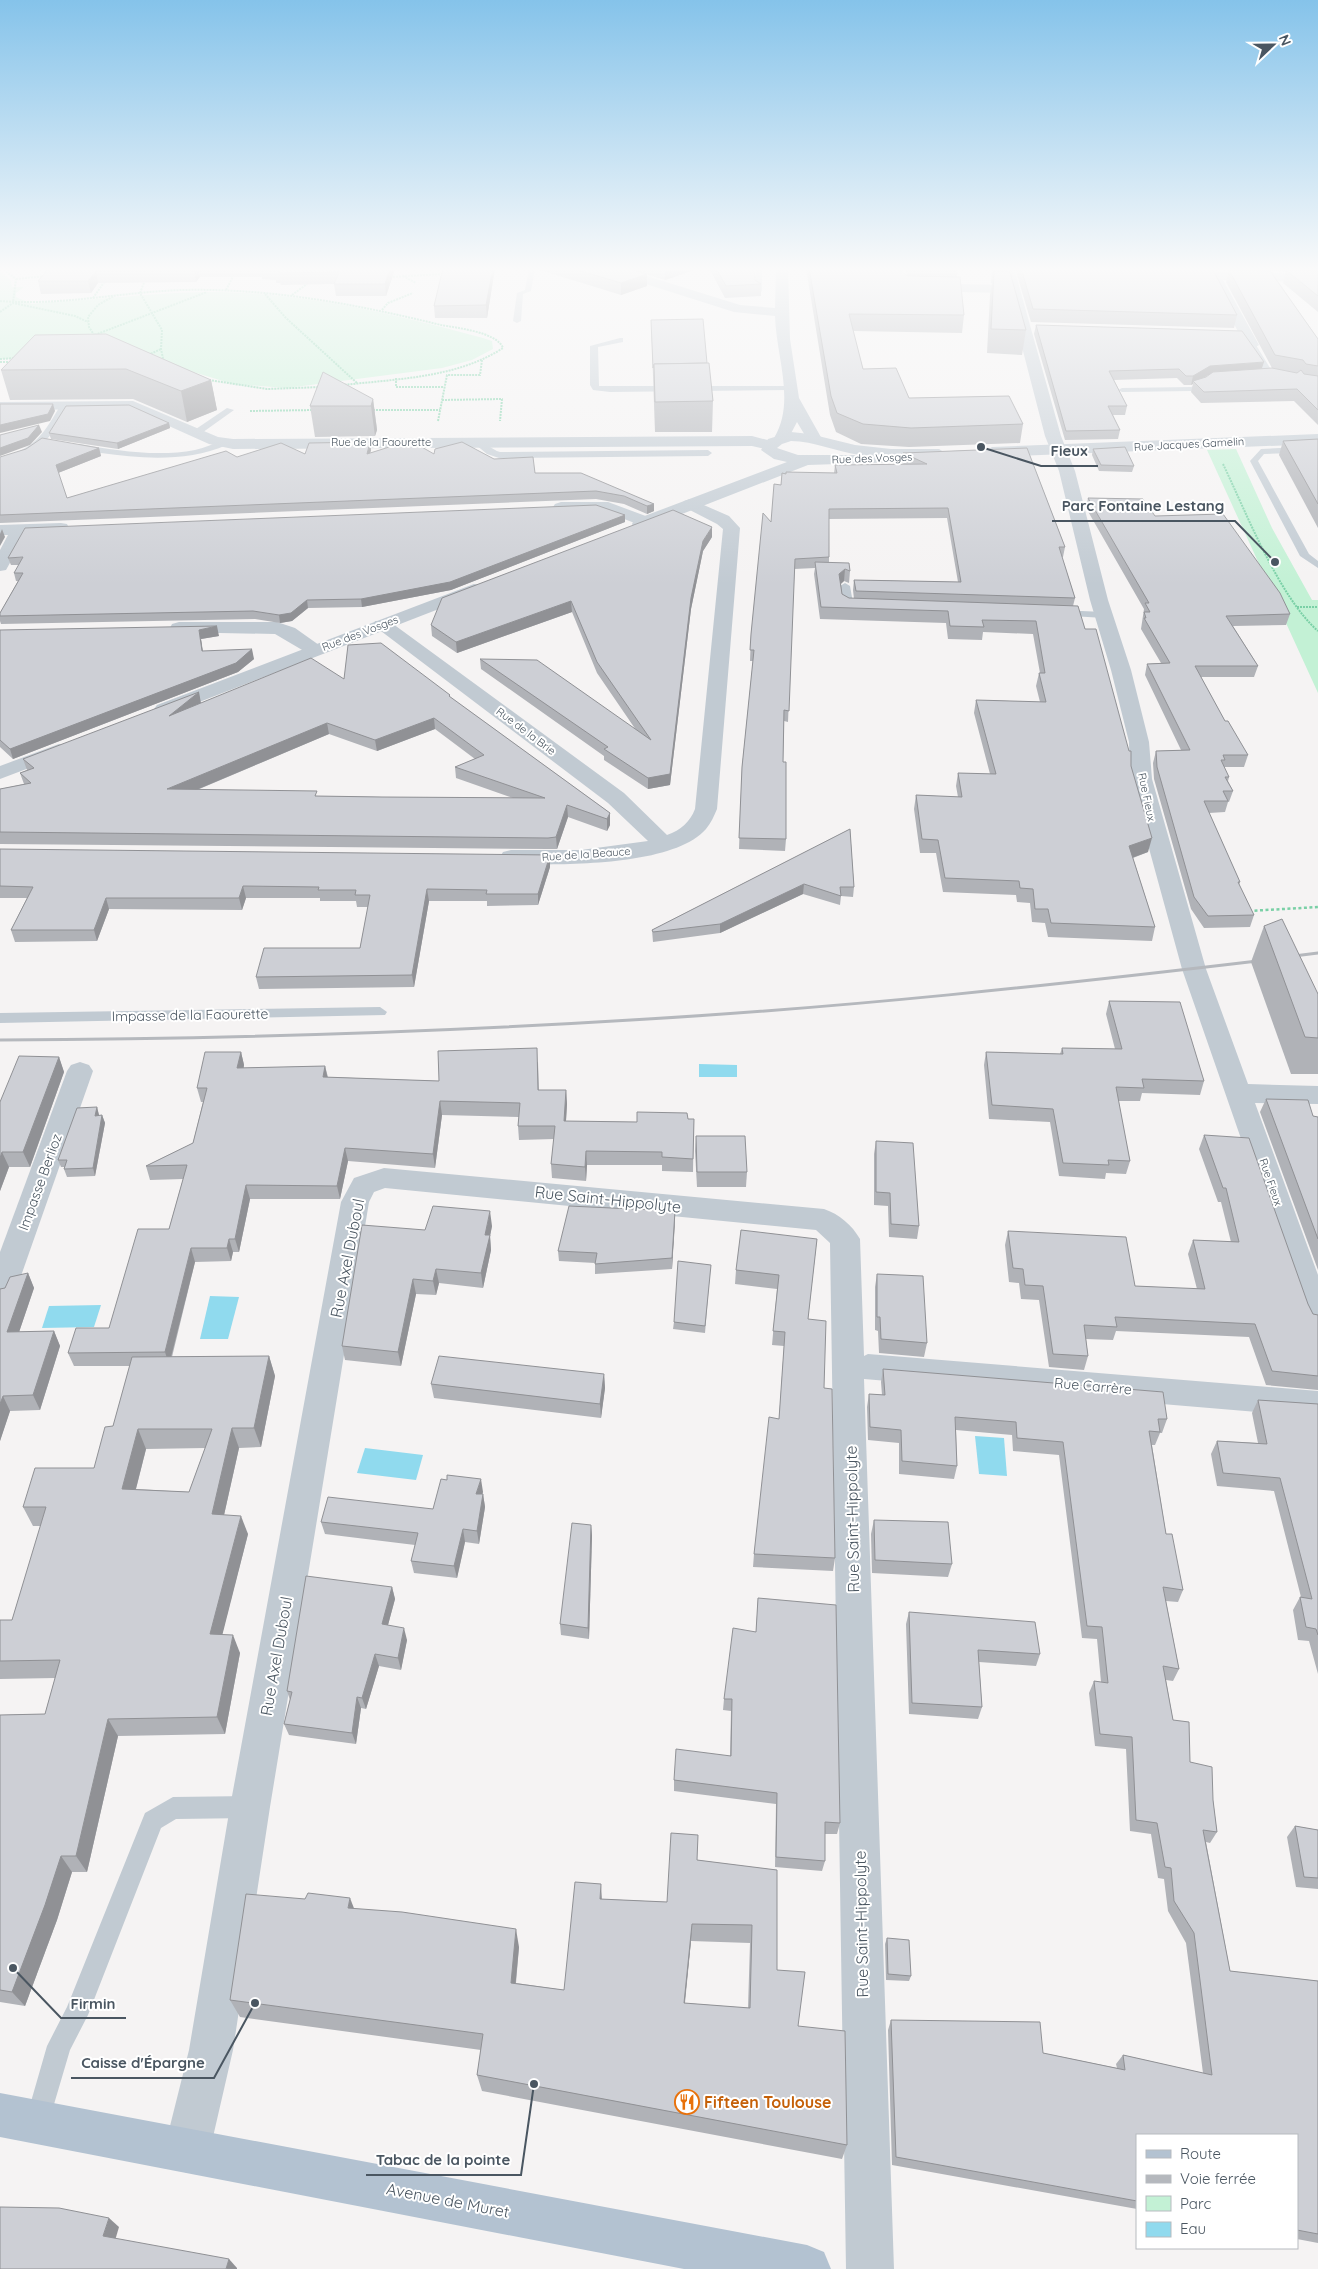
<svg xmlns="http://www.w3.org/2000/svg" width="1318" height="2269" font-family="Quicksand,sans-serif">
<style>
.green{fill:#c3f1d5}
.water{fill:#90daee}
.lines{fill:none;stroke-linecap:round;stroke-linejoin:round}
.path-far1{stroke:#7ad0a6;stroke-width:2;stroke-dasharray:2 1;stroke-linecap:butt}
.path{stroke:#7ad0a6;stroke-width:2.5;stroke-dasharray:3 2.5;stroke-linecap:butt}
.service{fill:#c1cad2;fill-rule:evenodd}
.minor{fill:#c1cad2;fill-rule:evenodd}
.tertiary{fill:#c1cad2;fill-rule:evenodd}
.primary{fill:#b3c2d1;fill-rule:evenodd}
.rail{stroke:#b5b8bd;stroke-width:3}
.wall{fill:#b0b2b7;fill-rule:evenodd}
.shaded-wall{fill:#909195}
.building{fill:#cdcfd5;stroke:#909195;fill-rule:evenodd}
.labels{text-anchor:middle;dominant-baseline:central;stroke-width:4;stroke-linejoin:round;paint-order:stroke}
.far-street-label{font-size:11px;fill:#4a5661;stroke:#fff}
.street-label{font-size:14px;fill:#4a5661;stroke:#fff}
.near-street-label{font-size:16px;fill:#4a5661;stroke:#fff}
.near-food-label{font-size:16px;font-weight:bold;fill:#c56008;stroke:#fff;text-anchor:start}
.leader{fill:none;stroke:#4a5661;stroke-width:2}
.callout-dot{fill:#4a5661;stroke:#fff;stroke-width:2}
.callout-label{font-size:15px;text-anchor:middle;font-weight:bold;fill:#4a5661;stroke:#fff;stroke-width:4;stroke-linejoin:round;paint-order:stroke}
</style>
<rect width="100%" height="100%" fill="#f5f3f3"/>
<g class="green">
<path d="M0,271L11,281L12,287H24L16,293V297L32,304C53,301 75,301 96,299C134,296 172,292 210,292C302,292 394,314 483,338L492,341L493,349L472,360L442,368L287,388L233,384L143,357L0,359Z"/>
<polygon points="1236,449 1272,528 1312,600 1318,600 1318,693 1207,450"/>
</g>
<g class="water">
<polygon points="699,1064 737,1065 737,1077 699,1077"/>
<polygon points="210,1296 239,1297 228,1339 200,1339"/>
<polygon points="101,1305 94,1327 42,1328 49,1306"/>
<polygon points="975,1436 1004,1438 1007,1476 979,1474"/>
<polygon points="365,1448 423,1455 416,1480 357,1473"/>
</g>
<g class="lines">
<g class="path-far1">
<polyline points="1,268 16,279 13,303"/>
<polyline points="403,276 416,283"/>
<polyline points="390,277 443,274 445,268"/>
<polyline points="16,279 46,276"/>
<polyline points="145,280 140,293 162,330 161,349 164,363"/>
<polyline points="226,290 235,273"/>
<polyline points="265,294 286,318 357,383"/>
<polyline points="292,295 307,284"/>
<polyline points="93,298 105,281"/>
<path d="M0,301C61,306 121,292 182,290C271,288 355,304 441,325C457,328 497,332 503,348C457,378 396,379 343,385"/>
<polyline points="382,310 388,303 413,293"/>
<polyline points="0,312 13,303 75,316 88,322"/>
<polyline points="92,336 207,292"/>
<polyline points="96,338 89,327 88,317 98,305 114,296"/>
<polyline points="148,355 161,349"/>
<polyline points="0,359 17,358"/>
<polyline points="0,362 12,362"/>
<polyline points="396,378 396,387 444,387"/>
<polyline points="209,380 267,389 322,387"/>
<polyline points="442,400 502,399 500,421"/>
<polyline points="370,410 440,410"/>
<polyline points="250,411 314,410"/>
<polyline points="438,421 447,375 480,375 482,360"/>
<path d="M1223,464C1246,512 1279,597 1318,631"/>
<polyline points="1297,607 1318,607"/>
</g>
<polyline class="path" points="1249,911 1318,907"/>
<g class="service">
<polygon points="529,268 535,268 531,291 523,294 521,321 517,323 513,321 517,293 525,290"/>
<polygon points="756,268 762,268 762,291 759,293 756,291"/>
<polygon points="620,338 623,338 623,342 598,347 599,386 792,386 796,388 792,390 610,392 593,390 590,385 590,346"/>
<polygon points="1252,343 1256,345 1273,373 1272,375 1257,378 1253,376 1264,372 1248,345"/>
<polygon points="1206,377 1213,379 1205,388 1191,391 1122,392 1118,390 1122,388 1191,387 1199,384"/>
<path d="M62,403L69,405C50,440 40,454 0,464V458C37,448 43,434 62,403Z"/>
<polygon points="227,408 234,410 199,435 193,435 193,431"/>
<path d="M224,440L228,443L227,445C187,462 143,459 101,453C93,452 82,452 76,447L80,444C117,451 158,457 195,450C205,448 214,443 224,440Z"/>
<path d="M475,440C484,439 491,450 500,452L708,450L712,453L708,456L499,458L487,454L475,444Z"/>
<polygon points="1318,446 1318,452 1264,454 1258,461 1309,554 1318,561 1318,568 1300,556 1250,461 1261,449"/>
<polygon points="845,583 850,586 853,603 863,604 863,608 844,608 840,586"/>
<polygon points="1059,610 1104,612 1109,615 1104,618 1055,615 1054,613"/>
<polygon points="380,1007 387,1012 385,1015 0,1023 0,1013"/>
<polygon points="250,1796 258,1799 261,1807 258,1815 250,1818 176,1819 161,1828 88,2015 70,2050 47,2128 38,2131 29,2128 26,2119 47,2046 67,2007 145,1813 173,1797"/>
</g>
<g class="minor">
<path d="M603,268H621L740,305L775,308L776,268H788L790,339L799,398L822,439L819,442H809L797,422L787,441H777L774,438C796,402 776,356 775,316L734,312L605,271Z"/>
<polygon points="890,268 902,268 907,280 910,283 1006,285 1002,268 1014,268 1061,436 1075,471 1108,600 1131,670 1149,742 1152,779 1206,969 1248,1084 1318,1086 1318,1104 1255,1103 1318,1275 1318,1329 1307,1326 1303,1317 1182,969 1130,779 1129,742 1111,670 1090,600 1059,471 1045,436 1008,293 907,291 897,285"/>
<polygon points="1214,272 1318,274 1318,282 1223,280 1259,345 1252,349 1245,345 1212,282 1213,280 1208,276"/>
<polygon points="133,401 218,437 233,439 752,436 775,442 778,445 770,450 752,446 233,449 209,444 131,409 0,410 0,402"/>
<path d="M690,499L729,516L740,528L717,809C714,816 711,823 706,829C673,867 558,865 511,864L503,862L500,857L503,852L511,850H581L648,841L608,803L373,625L375,621H389L624,793L667,835C681,830 690,822 695,809L723,529L717,524L684,507L682,504L684,501Z"/>
<polygon points="561,502 608,502 651,518 653,522 651,526 645,527 606,512 555,510 553,507 555,504"/>
<polygon points="61,523 67,524 69,528 67,532 26,534 6,570 0,571 0,550 8,535 0,535 0,525"/>
<polygon points="179,622 277,622 295,628 326,650 323,654 309,654 275,634 172,632 170,628 172,624"/>
<polygon points="80,1062 89,1065 93,1071 15,1293 11,1301 0,1305 0,1252 67,1071 71,1065"/>
<path d="M384,1168L824,1209C839,1214 852,1225 860,1239L864,1356L868,1354L1318,1391V1417L864,1379L894,2269H846L830,1243L816,1230L385,1188L374,1192L369,1202L270,1807L233,2050L210,2150L203,2166L187,2173L171,2166L164,2150L189,2050L230,1807L341,1202L354,1178Z"/>
</g>
<g class="tertiary">
<path d="M791,432L810,434L855,445L891,449H939L947,454L939,459L897,462L808,465L646,528H634L632,524L634,520L787,462L774,459L761,450L768,439ZM791,441C814,441 837,452 860,455H798L777,448L782,444Z"/>
<polygon points="1318,434 1318,444 992,457 984,452 992,447"/>
<polygon points="474,584 480,585 483,589 480,593 171,713 164,715 157,713 154,709 157,705"/>
<polygon points="59,744 66,746 69,750 66,754 0,779 0,766"/>
</g>
<polygon class="primary" points="0,2093 807,2245 824,2252 831,2269 684,2269 0,2137"/>
<g class="rail">
<polyline points="1286,957 1318,953"/>
<path d="M0,1040C211,1039 421,1033 631,1020C843,1008 1055,985 1266,960"/>
</g>
</g>
<g class="wall">
<polygon points="49,268 495,268 487,318 435,318 434,306 443,269 395,269 386,296 336,296 334,284 281,285 280,283 276,283 276,280 262,279 262,277 200,277 196,282 98,283 91,293 41,294 38,281"/>
<polygon points="536,268 626,268 647,274 647,286 621,295 537,269"/>
<polygon points="626,268 700,268 665,280"/>
<polygon points="709,268 751,268 755,280 761,284 761,296 725,298"/>
<polygon points="806,268 896,268 897,269 908,276 903,268 958,268 957,277 964,315 962,333 853,331 863,369 909,398 1023,424 1020,443 909,447 861,444 836,432 830,415"/>
<polygon points="992,268 1005,268 1005,272 1026,330 1022,355 987,353 990,295 992,283 991,283"/>
<polygon points="1015,268 1212,268 1237,315 1234,328 1031,322"/>
<polygon points="1218,268 1260,268 1260,270 1268,271 1264,268 1318,268 1318,312 1283,283 1286,272 1271,271 1318,339 1318,425 1294,401 1201,403 1191,392 1193,384 1191,385 1184,385 1177,378 1114,380 1127,406 1125,415 1113,415 1120,430 1118,439 1065,440 1034,334 1036,325 1262,368 1272,368 1226,282 1229,270 1220,270"/>
<polygon points="651,320 707,363 713,401 712,432 655,432"/>
<polygon points="106,334 211,380 217,410 187,422 133,399 10,400 1,370"/>
<polygon points="373,399 377,430 375,436 315,437 310,406"/>
<polygon points="169,423 170,428 118,449 51,439 49,433"/>
<polygon points="1318,439 1318,528 1279,455 1283,441"/>
<polygon points="99,448 101,456 58,473 67,498 237,457 371,450 370,453 434,454 494,459 535,473 654,504 654,511 647,514 624,504 596,499 0,523 0,457"/>
<path d="M1027,448L1065,547L1063,557H1062L1075,598L1073,606L1085,629L1131,766L1148,852L1133,858L1155,927L1152,941L1048,937L1045,923L1032,922L1030,903L1017,902L1016,895L943,892L936,853H920L914,809L916,795L958,797L956,786L958,773L990,774L974,713L976,700L1040,702L1036,686L1039,673H1040L1033,634L983,632L982,640L948,639L946,623L820,619L814,574L815,568L794,569L788,722L784,721L783,762L786,839L785,851L739,849L742,767L753,661H750L751,634L771,522L781,485L834,473L835,465H906L902,463L903,453ZM947,518L958,582L854,580L853,590L854,599L849,598L842,594L841,584L844,581L849,583L850,571L829,562V519Z"/>
<polygon points="1093,449 1134,466 1132,472 1099,471 1092,455"/>
<polygon points="1088,498 1155,516 1290,614 1286,625 1233,626 1258,666 1254,677 1201,677 1225,721 1248,755 1244,767 1224,767 1229,777 1228,781 1233,791 1229,802 1228,802 1225,812 1209,813 1240,882 1239,885 1254,915 1250,927 1204,928 1191,909 1154,779 1153,763 1156,751 1181,750 1145,675 1147,664 1161,663 1141,629 1144,609 1086,508"/>
<polygon points="625,522 451,590 362,607 308,608 292,621 280,623 255,619 1,624 0,621 0,613 18,581 16,581 14,573 19,565 11,565 8,558"/>
<polygon points="712,537 703,551 691,609 670,785 648,789 604,760 604,756 481,669 480,659 636,730 597,673 572,612 457,653 432,636 431,625"/>
<polygon points="0,631 219,636 201,639 203,651 254,659 238,672 13,759 0,747"/>
<path d="M344,679L450,697L610,813V825L607,831L568,817L557,849H549L0,844V789L24,784L20,773L27,770L23,759L201,703ZM435,729L475,759L455,767L456,778L513,798L382,797L318,796L197,790L329,734L377,751Z"/>
<polygon points="850,829 854,887 853,897 841,896 840,905 803,894 720,933 653,942 652,930"/>
<polygon points="0,849 550,867 538,905 487,906 487,901 429,901 414,987 259,989 256,977 360,948 368,907 357,907 356,901 320,901 320,898 246,898 242,910 109,909 97,941 15,942 11,930 27,898 0,898"/>
<polygon points="1264,926 1318,994 1318,1074 1291,1074 1251,962"/>
<polygon points="1109,1001 1204,1081 1200,1095 1142,1093 1140,1101 1118,1101 1130,1161 1126,1174 1106,1173 1105,1179 1059,1176 1050,1122 989,1119 984,1065 986,1052 1060,1054 1062,1048 1115,1049 1106,1014"/>
<path d="M241,1052L244,1065V1068L325,1066L328,1077L439,1081L538,1062L539,1090H566L567,1104L566,1121L637,1122L694,1119L693,1172L662,1171V1165H587L586,1181L552,1178L551,1164L554,1139L519,1140L518,1126L519,1117L442,1115L435,1168L348,1161L340,1199H250L239,1252H233L231,1261L195,1262L172,1357L269,1356L275,1376L261,1447L239,1448L224,1515L248,1534L222,1634L240,1653L225,1734L118,1736L87,1872H72L57,1920L25,2006L0,2002V1715L45,1714L55,1678L0,1679V1620H12L41,1526H33L23,1507L94,1468L113,1426L130,1366H74L68,1353L109,1328L169,1229L183,1179L150,1180L146,1166L193,1143L203,1102H201L197,1088ZM205,1448L189,1492L136,1489L146,1449Z"/>
<polygon points="59,1057 64,1072 30,1167 9,1167 0,1191 0,1102"/>
<polygon points="1266,1099 1313,1116 1318,1117 1318,1270 1260,1112"/>
<polygon points="97,1107 99,1116 102,1115 105,1123 95,1176 67,1177 64,1169 65,1167 61,1167 58,1160"/>
<polygon points="1204,1135 1308,1304 1313,1314 1318,1315 1318,1390 1266,1385 1249,1337 1116,1331 1113,1340 1086,1339 1088,1356 1084,1370 1049,1367 1039,1300 1021,1299 1019,1283 1009,1282 1005,1245 1008,1231 1135,1286 1197,1289 1188,1254 1193,1240 1231,1242 1221,1202 1218,1202 1199,1149"/>
<polygon points="696,1136 747,1172 746,1187 697,1187 695,1151"/>
<polygon points="876,1141 919,1226 917,1239 889,1237 888,1206 874,1205 874,1154"/>
<polygon points="675,1211 672,1269 595,1274 595,1263 559,1261 558,1251"/>
<polygon points="492,1226 490,1236 491,1250 483,1288 439,1283 436,1295 416,1294 401,1366 345,1360 342,1346 425,1230"/>
<polygon points="817,1239 808,1319 824,1388 835,1558 833,1571 753,1567 754,1554 779,1419 784,1346 772,1345 777,1289 735,1284 736,1270"/>
<polygon points="710,1272 705,1333 673,1329 674,1322"/>
<polygon points="28,1273 34,1288 19,1332 54,1331 60,1346 40,1410 10,1411 0,1441 0,1289 5,1288"/>
<polygon points="877,1274 927,1343 924,1357 879,1353 878,1331 875,1330 875,1287"/>
<polygon points="883,1369 1167,1419 1162,1433 1160,1433 1155,1445 1152,1445 1166,1534 1183,1590 1178,1602 1166,1601 1179,1669 1173,1681 1166,1680 1173,1720 1190,1762 1213,1800 1217,1832 1210,1843 1206,1842 1230,1971 1318,1981 1318,2243 1297,2239 1297,2135 1137,2135 1137,2209 892,2165 888,2030 891,2020 1043,2053 1117,2068 1116,2064 1123,2055 1203,2073 1186,1943 1168,1911 1164,1879 1158,1878 1151,1834 1130,1831 1126,1749 1095,1746 1089,1693 1094,1681 1101,1682 1097,1639 1082,1638 1059,1455 1013,1451 1012,1435 956,1430 957,1466 954,1479 899,1474 899,1443 868,1440 867,1407 869,1394 882,1395 881,1382"/>
<polygon points="604,1374 605,1388 601,1418 434,1398 431,1384"/>
<polygon points="1258,1400 1318,1404 1318,1674 1309,1641 1298,1640 1293,1610 1300,1597 1301,1597 1274,1491 1217,1486 1211,1454 1217,1441 1258,1443 1252,1413"/>
<polygon points="483,1492 482,1494 483,1494 485,1507 479,1544 465,1542 457,1578 414,1573 411,1561 415,1545 325,1534 321,1522 433,1509"/>
<polygon points="874,1520 952,1564 948,1577 872,1573 871,1534"/>
<polygon points="591,1525 592,1536 589,1639 561,1635 560,1624"/>
<polygon points="392,1587 395,1599 388,1625 407,1640 401,1670 379,1666 366,1709 361,1708 356,1744 289,1735 284,1724 290,1700 287,1691"/>
<polygon points="758,1598 840,1823 837,1834 825,1834 825,1861 822,1871 775,1867 776,1804 674,1791 674,1780 730,1756 731,1711 723,1710 724,1699 756,1632"/>
<polygon points="909,1612 1040,1654 1036,1666 979,1662 982,1707 978,1719 909,1714 906,1624"/>
<polygon points="1295,1826 1318,1830 1318,1889 1296,1887 1287,1837"/>
<path d="M697,1860L777,1870V1970L798,2026L847,2145L842,2159L482,2091L477,2075L481,2050L240,2017L230,2000L354,1909L519,1947L516,1983L564,1990L602,1899L667,1902ZM691,1941L750,1943L748,2008L685,2003Z"/>
<polygon points="887,1938 911,1976 909,1981 886,1980 885,1944"/>
</g>
<g class="shaded-wall">
<polygon points="196,268 198,268 200,277 196,282 194,270"/>
<polygon points="390,268 395,268 395,269 386,296 385,284"/>
<polygon points="493,268 495,268 487,318 486,305"/>
<polygon points="665,268 700,268 665,280"/>
<polygon points="96,271 98,283 91,293 88,281"/>
<polygon points="647,274 647,286 621,295 621,283"/>
<polygon points="1264,362 1261,371 1208,375 1195,383 1193,381 1193,384 1191,385 1193,376 1210,366"/>
<polygon points="211,380 217,410 187,422 181,391"/>
<polygon points="373,399 377,430 375,436 371,406"/>
<polygon points="53,404 55,411 50,421 0,433 0,425"/>
<polygon points="169,423 170,428 118,449 117,443"/>
<polygon points="39,425 42,432 30,445 0,456 0,448"/>
<polygon points="370,442 371,450 368,462 367,454"/>
<polygon points="99,448 101,456 58,473 56,465"/>
<polygon points="654,504 654,511 647,514 647,506"/>
<polygon points="625,515 625,522 451,590 362,607 361,599"/>
<polygon points="712,527 712,537 703,551 691,609 670,785 648,789 648,778 691,598 703,541"/>
<polygon points="2,529 5,537 0,546 0,534"/>
<polygon points="845,569 844,581 838,586 839,574"/>
<polygon points="307,600 308,608 292,621 280,623 279,615"/>
<polygon points="571,601 572,612 457,653 456,642"/>
<polygon points="217,626 219,636 201,639 204,661 202,651 199,630"/>
<polygon points="252,649 254,659 238,672 13,759 10,749"/>
<polygon points="199,692 201,703 169,716"/>
<polygon points="434,718 435,729 377,751 375,740"/>
<polygon points="327,723 329,734 170,801 167,789"/>
<polygon points="567,805 568,817 557,849 556,837"/>
<polygon points="610,813 610,825 607,831 607,819"/>
<polygon points="1152,838 1148,852 1126,860 1129,846"/>
<polygon points="550,855 550,867 538,905 538,894"/>
<polygon points="804,884 803,894 720,933 720,924"/>
<polygon points="243,886 246,898 242,910 239,898"/>
<polygon points="427,889 429,901 414,987 412,975"/>
<polygon points="106,898 109,909 97,941 94,930"/>
<polygon points="241,1052 244,1065 240,1082 237,1068"/>
<polygon points="59,1057 64,1072 30,1167 23,1152"/>
<polygon points="325,1066 328,1080 323,1077"/>
<polygon points="566,1090 567,1104 565,1135 564,1121"/>
<polygon points="440,1101 442,1115 435,1168 433,1154"/>
<polygon points="97,1107 99,1115 98,1123 95,1116"/>
<polygon points="102,1115 105,1123 95,1176 93,1168"/>
<polygon points="345,1148 348,1161 340,1199 337,1186"/>
<polygon points="586,1151 587,1165 586,1181 585,1167"/>
<polygon points="2,1152 9,1167 0,1191 0,1158"/>
<polygon points="246,1185 250,1199 239,1252 235,1239"/>
<polygon points="490,1211 492,1226 490,1236 491,1250 483,1288 481,1273 485,1235"/>
<polygon points="675,1211 675,1222 672,1269 672,1258"/>
<polygon points="229,1239 233,1252 231,1261 227,1248"/>
<polygon points="191,1248 195,1262 169,1365 165,1352"/>
<polygon points="436,1269 439,1283 436,1295 433,1281"/>
<polygon points="28,1273 34,1288 14,1347 7,1332"/>
<polygon points="413,1279 416,1294 401,1366 398,1352"/>
<polygon points="54,1331 60,1346 40,1410 33,1395"/>
<polygon points="269,1356 275,1376 261,1447 254,1428"/>
<polygon points="604,1374 605,1388 601,1418 600,1404"/>
<polygon points="3,1396 10,1411 0,1441 0,1404"/>
<polygon points="232,1428 239,1448 220,1533 212,1514"/>
<polygon points="138,1429 146,1449 131,1508 122,1489"/>
<polygon points="481,1479 483,1492 478,1506 476,1494"/>
<polygon points="483,1494 485,1507 479,1544 477,1531"/>
<polygon points="241,1516 248,1534 218,1652 210,1634"/>
<polygon points="591,1525 592,1536 589,1639 588,1628"/>
<polygon points="463,1529 465,1542 457,1578 454,1566"/>
<polygon points="392,1587 395,1599 385,1636 382,1624"/>
<polygon points="404,1628 407,1640 401,1670 398,1658"/>
<polygon points="233,1635 240,1653 225,1734 217,1717"/>
<polygon points="375,1654 379,1666 366,1709 362,1698"/>
<polygon points="357,1697 361,1708 356,1744 352,1733"/>
<polygon points="108,1719 118,1736 87,1872 76,1856"/>
<polygon points="61,1856 72,1872 57,1920 25,2006 12,1992"/>
<polygon points="601,1884 602,1902 600,1899"/>
<polygon points="350,1898 357,1916 348,1908"/>
<polygon points="692,1924 691,1941 683,2019 684,2003"/>
<polygon points="516,1929 519,1947 514,2000 511,1983"/>
<polygon points="109,2218 119,2227 114,2244 103,2236"/>
<polygon points="229,2259 237,2268 237,2269 226,2269"/>
</g>
<g class="building">
<polygon points="49,268 196,268 194,270 96,271 88,281 38,281"/>
<polygon points="268,268 390,268 385,284 334,284 339,272 279,273 280,271 274,271 275,269"/>
<polygon points="443,268 493,268 486,305 434,306"/>
<polygon points="571,268 626,268 647,274 621,283"/>
<polygon points="716,268 751,268 755,274 755,280 761,284 726,286"/>
<polygon points="809,268 896,268 897,269 908,276 960,277 964,315 849,314 863,369 896,368 909,398 1009,396 1023,424 911,428 863,424 837,413 831,396"/>
<rect x="993" y="268" width="12" height="2"/>
<polygon points="1021,268 1212,268 1237,315 1033,309"/>
<polygon points="1229,270 1270,271 1318,339 1318,366 1306,364 1303,360 1275,355"/>
<polygon points="1286,270 1318,271 1318,296"/>
<polygon points="994,272 1010,272 1026,330 991,329"/>
<polygon points="703,319 707,363 654,364 653,368 651,320"/>
<polygon points="1036,325 1242,331 1264,362 1210,366 1193,376 1186,376 1179,369 1109,371 1127,406 1108,406 1120,430 1066,431"/>
<polygon points="106,334 211,380 181,391 126,369 1,370 35,335"/>
<polygon points="709,363 713,401 655,402 654,364"/>
<polygon points="1272,368 1297,373 1301,370 1304,374 1318,376 1318,410 1297,389 1204,392 1193,381 1206,377 1213,372"/>
<polygon points="323,372 373,399 371,406 310,406"/>
<polygon points="0,404 53,404 48,414 0,425"/>
<polygon points="129,405 169,423 117,443 49,433 66,406"/>
<polygon points="39,425 28,438 0,448 0,435"/>
<polygon points="42,438 99,448 56,465 67,498 226,451 237,457 281,443 305,454 309,443 370,442 367,454 405,442 413,442 434,454 435,449 462,442 494,459 533,457 535,473 581,473 654,504 647,506 624,496 596,491 0,515 0,457 26,449"/>
<polygon points="1318,439 1318,504 1283,441"/>
<polygon points="1125,447 1134,466 1101,465 1093,449"/>
<polygon points="1027,448 1065,547 1059,547 1075,598 856,591 854,580 961,582 948,508 829,509 829,557 795,559 789,711 784,710 783,762 786,762 786,839 739,838 742,767 754,650 750,650 751,634 763,513 771,522 774,484 781,485 782,473 786,474 786,472 837,473 835,465 927,464 903,453"/>
<polygon points="1088,498 1143,499 1155,516 1223,514 1280,593 1290,614 1226,616 1258,666 1195,666 1225,721 1228,721 1248,755 1223,755 1225,760 1221,760 1229,777 1225,777 1233,791 1223,791 1228,801 1204,801 1240,882 1238,882 1254,915 1208,916 1194,897 1157,767 1156,751 1190,750 1147,664 1170,663 1144,618 1146,618 1144,612 1150,612 1145,603 1149,603"/>
<polygon points="596,505 625,515 450,582 361,599 307,600 291,613 279,615 253,611 0,616 0,613 23,573 14,573 23,557 8,558 25,528"/>
<polygon points="673,510 712,527 703,541 691,598 670,774 648,778 604,749 608,747 480,659 537,660 651,740 597,662 571,601 456,642 431,625 442,598"/>
<polygon points="815,562 849,563 850,571 845,569 839,574 842,594 849,598 1078,606 1085,629 1096,629 1129,751 1131,751 1131,766 1152,838 1129,846 1155,927 1051,923 1048,909 1035,909 1033,889 1020,888 1019,881 945,878 938,840 922,839 916,795 962,797 958,773 996,774 976,700 1046,702 1039,673 1045,673 1036,621 982,620 984,627 950,626 948,611 821,607"/>
<polygon points="217,626 199,630 202,651 252,649 236,663 10,749 0,740 0,630"/>
<path d="M381,643L450,695L449,696L610,813L607,819L567,805L556,837L548,838L0,832V789L31,783L20,773L34,768L23,759L199,692L169,716L311,658L344,679L348,645ZM434,718L484,755L455,767L545,798L382,797L315,796L317,791L167,789L327,723L375,740Z"/>
<polygon points="850,829 854,887 840,887 841,896 804,884 720,924 653,932 652,930"/>
<polygon points="0,849 550,855 538,894 486,894 487,890 427,889 412,975 256,977 264,948 360,948 370,895 355,895 356,890 318,890 319,887 243,886 239,898 106,898 94,930 11,930 33,887 0,886"/>
<polygon points="1282,919 1318,994 1318,1038 1305,1037 1264,926"/>
<polygon points="1109,1001 1180,1002 1204,1081 1142,1079 1144,1088 1116,1087 1130,1161 1108,1160 1109,1165 1063,1163 1053,1109 992,1105 986,1052 1063,1054 1062,1048 1122,1049"/>
<polygon points="537,1048 538,1090 566,1090 564,1121 637,1122 637,1112 687,1113 688,1119 694,1119 693,1159 662,1157 662,1152 586,1151 585,1167 551,1164 555,1126 518,1126 520,1103 440,1101 433,1154 345,1148 337,1186 246,1185 235,1239 229,1239 227,1248 191,1248 165,1352 68,1353 76,1328 109,1328 138,1229 169,1229 187,1165 146,1166 193,1143 207,1088 197,1088 205,1052 241,1052 237,1068 325,1066 323,1077 439,1081 438,1051"/>
<polygon points="19,1056 59,1057 23,1152 2,1152 0,1158 0,1102"/>
<polygon points="1266,1099 1308,1100 1313,1116 1318,1117 1318,1239"/>
<polygon points="97,1107 95,1116 102,1115 93,1168 64,1169 67,1160 58,1160 77,1108"/>
<polygon points="1204,1135 1249,1138 1308,1304 1313,1314 1318,1315 1318,1376 1272,1371 1255,1324 1115,1317 1117,1327 1084,1325 1088,1356 1053,1354 1043,1286 1025,1285 1023,1269 1013,1268 1008,1231 1126,1237 1135,1286 1205,1289 1193,1240 1239,1242 1226,1188 1223,1188"/>
<polygon points="696,1136 745,1136 747,1172 697,1172"/>
<polygon points="876,1141 913,1143 919,1226 891,1224 890,1193 876,1192"/>
<polygon points="433,1206 490,1211 485,1235 490,1235 481,1273 436,1269 433,1281 413,1279 398,1352 342,1346 362,1225 425,1230"/>
<polygon points="569,1206 675,1211 672,1258 595,1264 597,1253 558,1251"/>
<polygon points="741,1230 817,1239 808,1319 826,1321 824,1388 832,1389 835,1558 754,1554 769,1417 779,1419 785,1332 773,1331 779,1275 736,1270"/>
<polygon points="678,1261 711,1265 705,1326 674,1322"/>
<polygon points="28,1273 7,1332 54,1331 33,1395 3,1396 0,1404 0,1289 5,1288 10,1277"/>
<polygon points="877,1274 923,1276 927,1343 881,1339 880,1317 877,1317"/>
<path d="M269,1356L254,1428H232L212,1514L241,1516L210,1634L233,1635L217,1717L108,1719L76,1856H61L45,1905L12,1992L0,1990V1715L45,1714L60,1660L0,1661V1620H12L46,1507H23L35,1468H94L105,1427L113,1426L132,1357ZM138,1429H212L189,1492L122,1489Z"/>
<polygon points="439,1356 604,1374 600,1404 431,1384"/>
<polygon points="883,1369 1163,1392 1167,1419 1158,1419 1160,1432 1149,1431 1166,1534 1172,1534 1183,1590 1163,1587 1179,1669 1163,1666 1173,1720 1189,1722 1190,1762 1212,1767 1213,1800 1217,1832 1203,1830 1230,1971 1318,1981 1318,2234 1297,2230 1297,2135 1137,2135 1137,2201 896,2157 891,2020 1040,2022 1043,2053 1125,2070 1123,2055 1212,2075 1194,1933 1174,1901 1171,1868 1165,1867 1157,1823 1136,1820 1132,1737 1100,1734 1094,1681 1108,1683 1102,1627 1087,1626 1063,1442 1017,1438 1016,1422 955,1417 957,1466 902,1461 901,1430 870,1427 869,1394 885,1395"/>
<polygon points="1258,1400 1318,1404 1318,1635 1316,1629 1306,1627 1300,1597 1312,1599 1280,1478 1223,1473 1217,1441 1267,1444"/>
<polygon points="447,1475 481,1479 476,1494 483,1494 477,1531 463,1529 454,1566 411,1561 418,1533 321,1522 328,1497 433,1509 441,1479 447,1480"/>
<polygon points="874,1520 948,1522 952,1564 875,1560"/>
<polygon points="572,1523 591,1525 588,1628 560,1624"/>
<polygon points="306,1576 392,1587 382,1624 404,1628 398,1658 375,1654 362,1698 357,1697 352,1733 284,1724 292,1692 287,1691"/>
<polygon points="758,1598 836,1605 840,1823 825,1822 825,1861 776,1857 777,1793 674,1780 676,1749 731,1756 732,1699 724,1699 733,1628 756,1632"/>
<polygon points="909,1612 1035,1622 1040,1654 978,1650 982,1707 912,1703"/>
<polygon points="1295,1826 1318,1830 1318,1878 1304,1877"/>
<path d="M671,1833L698,1835L697,1860L777,1870V1970L805,1972L798,2026L845,2031L847,2145L477,2075L483,2034L230,2000L246,1894L305,1899L308,1893L350,1898L348,1908L402,1912L516,1929L511,1983L564,1990L575,1882L601,1884L600,1899L667,1902ZM692,1924L752,1925L750,2008L684,2003Z"/>
<polygon points="887,1938 909,1940 911,1976 888,1974"/>
<polygon points="0,2207 59,2208 109,2218 103,2236 229,2259 226,2269 0,2269"/>
</g>
<linearGradient id="sky" x2="0" y2="1"><stop stop-color="#85c3ea"/><stop offset="0.46" stop-color="#fafafa"/><stop offset="1" stop-color="#fafafa" stop-opacity="0"/></linearGradient>
<rect width="1318" height="585" fill="url(#sky)"/>
<defs>
<symbol id="restaurant-ring" viewBox="-11 -11 22 22"><circle r="9.5" fill="#fff" stroke="#e8710a" stroke-width="1.5"/><path d="M-5-6h1v4h1v-4h1v4h1v-4h1v5L-1.5 .5V6h-2V.5L-5-1ZM5-6V6H3V1.5H1.5Q1.5-4 5-6Z" fill="#e8710a"/></symbol>
</defs>
<g fill-rule="evenodd">
<use href="#restaurant-ring" x="673" y="2088" width="28" height="28"/>
</g>
<g class="labels">
<g class="far-street-label">
<text x="381" y="442">Rue de la Faourette</text>
<text transform="translate(1189 444) rotate(-3)">Rue Jacques Gamelin</text>
<text transform="translate(872 458) rotate(-2)">Rue des Vosges</text>
<text transform="translate(360 633) rotate(-21)">Rue des Vosges</text>
<text transform="translate(526 731) rotate(37)">Rue de la Brie</text>
<text transform="translate(1147 797) rotate(78)">Rue Fieux</text>
<text transform="translate(586 854) rotate(-4)">Rue de la Beauce</text>
<text transform="translate(1271 1182) rotate(71)">Rue Fieux</text>
</g>
<g class="street-label">
<text transform="translate(190 1015) rotate(-1)">Impasse de la Faourette</text>
<text transform="translate(40 1182) rotate(-70)">Impasse Berlioz</text>
<text transform="translate(1093 1386) rotate(5)">Rue Carrère</text>
</g>
<g class="near-street-label">
<text transform="translate(608 1199) rotate(6)">Rue Saint-Hippolyte</text>
<text transform="translate(347 1258) rotate(-79)">Rue Axel Duboul</text>
<text transform="translate(852 1519) rotate(-91)">Rue Saint-Hippolyte</text>
<text transform="translate(276 1656) rotate(-80)">Rue Axel Duboul</text>
<text transform="translate(861 1924) rotate(-91)">Rue Saint-Hippolyte</text>
<text transform="translate(448 2200) rotate(11)">Avenue de Muret</text>
</g>
<g class="near-food-label">
<text x="704" y="2102">Fifteen Toulouse</text>
</g>
</g>
<path class="leader" d="M981 447L1041 466H1098M1275 562L1235 521H1052M13 1968L61 2018H126M255 2003L214 2078H71M534 2084L521 2175H366"/>
<g class="callout-dot">
<circle cx="981" cy="447" r="5"/>
<circle cx="1275" cy="562" r="5"/>
<circle cx="13" cy="1968" r="5"/>
<circle cx="255" cy="2003" r="5"/>
<circle cx="534" cy="2084" r="5"/>
</g>
<g class="callout-label">
<text x="1069" y="456">Fieux</text>
<text x="1143" y="511">Parc Fontaine Lestang</text>
<text x="93" y="2009">Firmin</text>
<text x="143" y="2068">Caisse d'Épargne</text>
<text x="443" y="2165">Tabac de la pointe</text>
</g>
<rect x="1136" y="2134" width="162" height="115" fill="#ffffff" stroke="#b7bbc0"/>
<rect x="1146" y="2150" width="25" height="8" fill="#b3c2d1" stroke="#b7bbc0"/>
<text x="1180" y="2159" font-size="15" fill="#4a5661">Route</text>
<rect x="1146" y="2175" width="25" height="8" fill="#b5b8bd" stroke="#b7bbc0"/>
<text x="1180" y="2184" font-size="15" fill="#4a5661">Voie ferrée</text>
<rect x="1146" y="2196" width="25" height="15" fill="#c3f1d5" stroke="#b7bbc0"/>
<text x="1180" y="2209" font-size="15" fill="#4a5661">Parc</text>
<rect x="1146" y="2222" width="25" height="15" fill="#90daee" stroke="#b7bbc0"/>
<text x="1180" y="2234" font-size="15" fill="#4a5661">Eau</text>
<g transform="translate(1273 45) rotate(68)" stroke="#ffffff" stroke-width="4" paint-order="stroke">
<path d="M0-4L9 19L0 12L-9 19Z" fill="#4a5661"/>
<text y="-8" font-size="14" font-weight="bold" text-anchor="middle" fill="#4a5661">N</text>
</g>
</svg>
